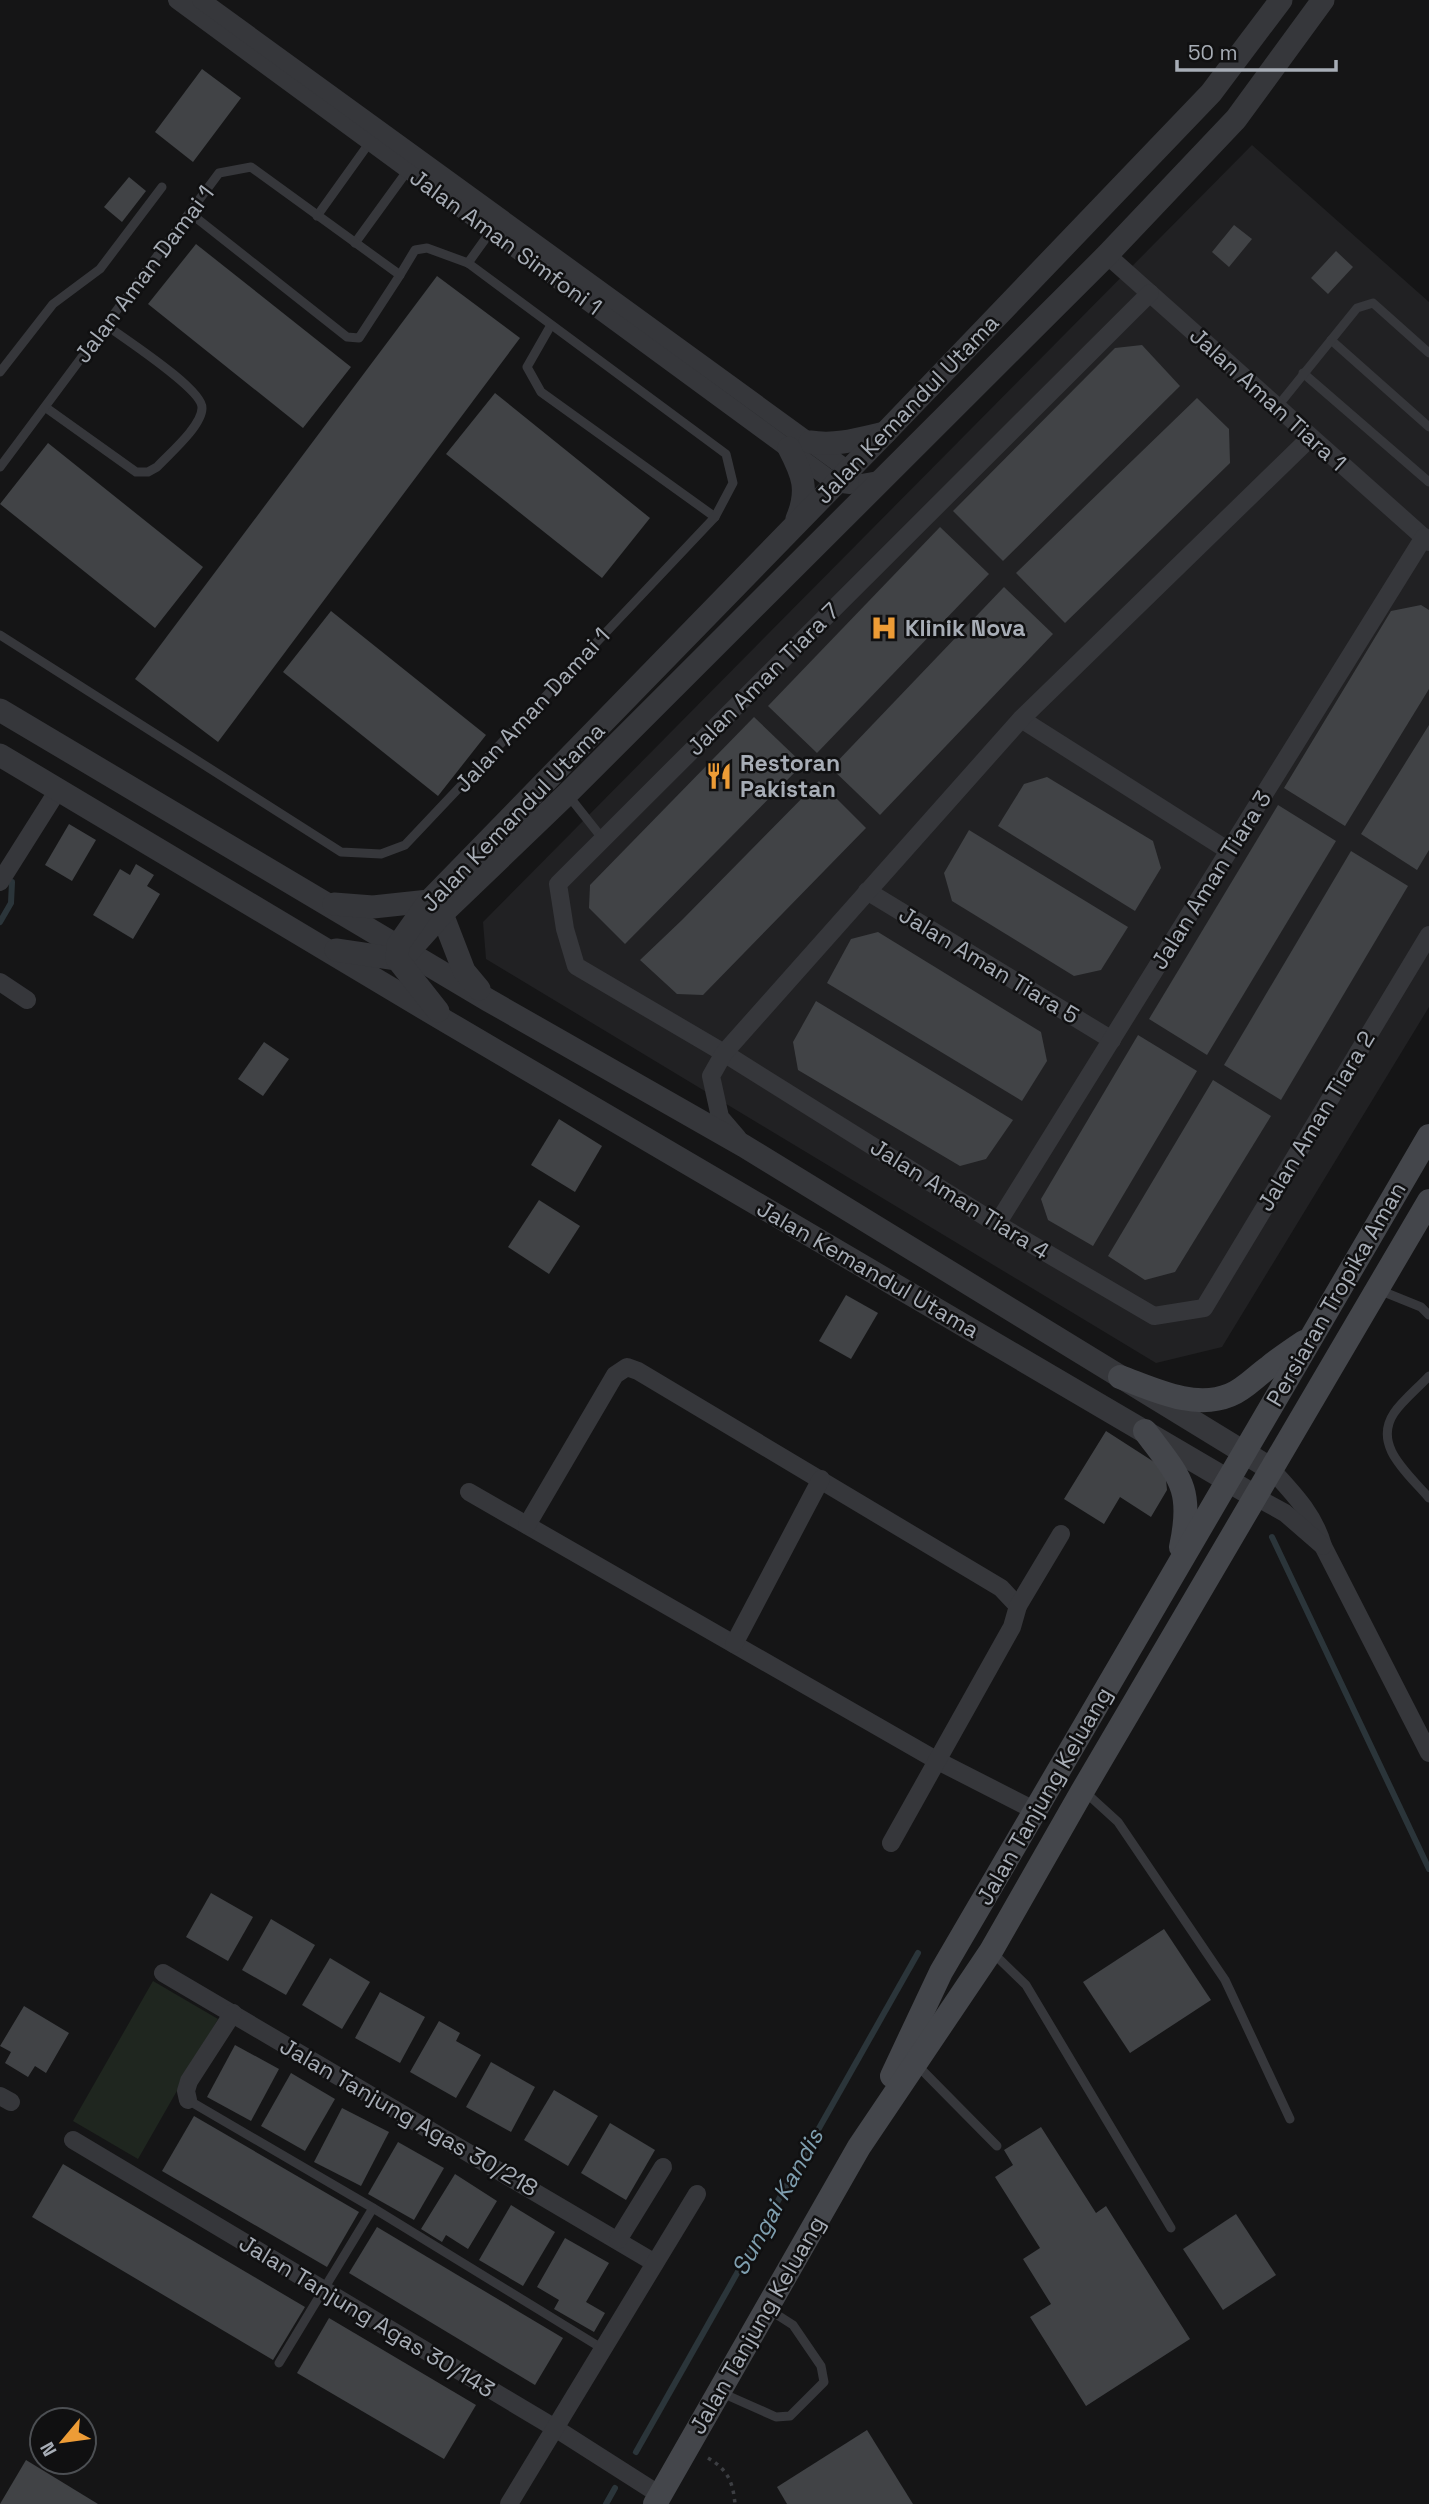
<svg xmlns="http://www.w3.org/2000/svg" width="1429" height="2504" font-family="'Space Grotesk',sans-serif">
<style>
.built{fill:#212123}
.green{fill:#1f261f}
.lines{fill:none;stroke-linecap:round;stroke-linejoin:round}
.stream{stroke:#2b353a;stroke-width:6}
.building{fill:#414346}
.path{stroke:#3c3e42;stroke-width:3.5;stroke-dasharray:3.5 5;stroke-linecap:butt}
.service{stroke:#36373b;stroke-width:9}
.minor{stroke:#36373b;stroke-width:18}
.tertiary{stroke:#36373b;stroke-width:23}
.secondary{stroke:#44464b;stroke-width:24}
.labels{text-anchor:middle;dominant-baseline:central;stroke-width:5;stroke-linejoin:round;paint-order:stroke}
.street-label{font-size:23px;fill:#a7adb6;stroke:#101011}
.poi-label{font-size:23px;font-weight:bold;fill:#a7adb6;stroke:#101011;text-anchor:start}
.water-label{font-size:24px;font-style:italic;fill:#7f9fb0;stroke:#101011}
</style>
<rect width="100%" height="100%" fill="#151516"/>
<polygon class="built" points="1252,145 1429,302 1429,1007 1222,1347 1156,1363 486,959 483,922"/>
<polygon class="green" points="153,1981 218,2019 138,2159 73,2121"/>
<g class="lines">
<g class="stream">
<polyline points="0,922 11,903 12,882"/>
<polyline points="1272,1537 1429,1869"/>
<polyline points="636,2452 918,1953"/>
<polyline points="606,2504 615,2488"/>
</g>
</g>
<g class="building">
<polygon points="202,69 241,98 193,162 155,132"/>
<polygon points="129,177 146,191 122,222 104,207"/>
<polygon points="1234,225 1252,239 1229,267 1212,252"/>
<polygon points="196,244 351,367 303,428 148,304"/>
<polygon points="1336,251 1353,267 1328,294 1311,278"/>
<polygon points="437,276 520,338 218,742 135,679"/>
<polygon points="1142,345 1180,386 1003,561 953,511 1115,348"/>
<polygon points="495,393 650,518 602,578 446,454"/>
<polygon points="1197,398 1229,429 1230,463 1065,623 1016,573"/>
<polygon points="48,443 203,567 155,628 0,504"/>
<polygon points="940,527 989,574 817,753 768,706"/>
<polygon points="1004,587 1053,634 880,815 831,768"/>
<polygon points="1421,605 1429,610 1429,689 1345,826 1284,788 1391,611"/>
<polygon points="331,611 486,735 438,796 283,672"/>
<polygon points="754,717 803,764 625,944 589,908 590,885"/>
<polygon points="1429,725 1429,850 1417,870 1361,834"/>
<polygon points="1047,777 1153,841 1161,868 1135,911 998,826 1024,784"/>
<polygon points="819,781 866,828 703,995 677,994 640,960 682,920"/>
<polygon points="1278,805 1336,841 1207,1055 1149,1019"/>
<polygon points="69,824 96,840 72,881 45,865"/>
<polygon points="969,830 1128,927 1101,970 1074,976 952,901 944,873"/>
<polygon points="1351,851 1408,886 1281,1100 1224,1065"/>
<polygon points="136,864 154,875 147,886 160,894 133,939 93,915 120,869 130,875"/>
<polygon points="878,932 1041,1032 1047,1061 1022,1101 827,983 851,939"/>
<polygon points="816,1001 1013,1120 986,1159 960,1166 798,1070 793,1042"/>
<polygon points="1138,1035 1197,1071 1093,1246 1048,1220 1041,1199"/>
<polygon points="264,1042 289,1059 263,1096 238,1079"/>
<polygon points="1213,1080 1271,1116 1175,1272 1145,1280 1108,1256"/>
<polygon points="559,1119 602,1146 575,1192 531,1165"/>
<polygon points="539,1200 580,1226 549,1274 508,1247"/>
<polygon points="846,1295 878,1313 851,1359 819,1341"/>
<polygon points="1106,1431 1165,1469 1167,1490 1151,1517 1120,1497 1104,1524 1064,1499"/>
<polygon points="211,1893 253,1917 228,1961 186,1937"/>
<polygon points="271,1919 315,1945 286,1995 242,1970"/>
<polygon points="1164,1929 1211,2000 1130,2053 1083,1982"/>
<polygon points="330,1958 370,1982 342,2029 302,2005"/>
<polygon points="380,1992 425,2017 400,2063 355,2038"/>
<polygon points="24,2006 69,2033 46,2073 35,2066 28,2077 5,2063 11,2052 0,2046"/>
<polygon points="439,2021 460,2033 456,2041 481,2055 456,2098 410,2072"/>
<polygon points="235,2045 279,2069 251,2121 207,2097"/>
<polygon points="491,2062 535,2087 511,2132 466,2107"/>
<polygon points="291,2073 335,2099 305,2151 261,2126"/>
<polygon points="554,2090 598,2116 568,2166 524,2140"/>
<polygon points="342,2108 389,2132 361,2186 314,2162"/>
<polygon points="194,2116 359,2212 327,2267 162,2171"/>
<polygon points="610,2123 655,2150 626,2200 581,2173"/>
<polygon points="1041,2127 1096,2213 1106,2206 1190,2339 1086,2406 1030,2317 1051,2304 1023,2259 1040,2248 995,2177 1013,2165 1004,2150"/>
<polygon points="398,2142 444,2168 414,2220 368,2194"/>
<polygon points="63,2164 305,2307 273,2360 32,2217"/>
<polygon points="455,2174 497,2201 468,2249 446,2235 442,2242 421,2229"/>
<polygon points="511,2205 555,2232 523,2286 479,2260"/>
<polygon points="1236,2214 1276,2275 1223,2310 1183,2249"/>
<polygon points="377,2227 563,2338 535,2385 349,2273"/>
<polygon points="565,2238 609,2263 586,2302 605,2313 594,2332 554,2309 559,2300 537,2287"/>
<polygon points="329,2318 476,2405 444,2459 297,2373"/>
<polygon points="867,2430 913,2504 787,2504 777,2487"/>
<polygon points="26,2460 98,2504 0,2504"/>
</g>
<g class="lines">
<path class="path" d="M708,2458C728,2470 733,2482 735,2504"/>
<g class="service">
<polyline points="190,213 347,337 359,338 400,275"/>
<polyline points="317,216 370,142"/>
<polyline points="355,243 408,170"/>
<polyline points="468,263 491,231"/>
<polyline points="551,325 527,367 541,392 715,517"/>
<polyline points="1331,340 1429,427"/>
<polyline points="0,372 53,304 100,269 162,187"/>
<polyline points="1303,373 1429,482"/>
<path d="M45,407L136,472H148L157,467C169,454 202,426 202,408C203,389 123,338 106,325"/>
<polyline points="1277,407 1357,308 1373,303 1429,353"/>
<polyline points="0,467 219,173 251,167 400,275 415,250 427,248 468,263 726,454 733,483 715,517 405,845 381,854 341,852 0,635"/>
<polyline points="568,795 602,838"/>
<polyline points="1379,1290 1421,1307 1429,1315"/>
<path d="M1429,1376C1418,1388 1403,1400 1394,1413C1372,1446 1409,1474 1429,1498"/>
<polyline points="1084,1791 1118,1822 1225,1980 1290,2119"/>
<polyline points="992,1952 1026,1985 1171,2228"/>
<polyline points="917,2065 997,2146"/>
<polyline points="188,2100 373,2208 603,2349"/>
<polyline points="279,2363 373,2208"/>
<polyline points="722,2393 776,2417 790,2416 824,2382 821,2366 793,2325 768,2309"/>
</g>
<g class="minor">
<polyline points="177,0 835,483 850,485 884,479"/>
<polyline points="201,0 848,470 850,482"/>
<polyline points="1107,255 1429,542"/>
<polyline points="1150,293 558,884 565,929 576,966 724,1053 997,1224 1154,1316 1204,1308 1429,935"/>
<polyline points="1021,719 1229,851"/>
<polyline points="0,882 58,790"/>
<polyline points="867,891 1112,1040"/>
<polyline points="0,982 27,1000"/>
<polyline points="738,1138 720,1117 711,1076 724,1053 1021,719 1311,437"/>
<polyline points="997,1224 1424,537"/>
<path d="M1271,1469C1293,1493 1314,1514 1323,1546L1429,1753"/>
<polyline points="469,1492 936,1760 1036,1811"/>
<polyline points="1256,1497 1285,1513 1323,1546"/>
<polyline points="527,1525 615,1375 627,1367 638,1371 1001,1588 1018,1606"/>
<polyline points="734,1644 821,1479"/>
<polyline points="891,1843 1012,1627 1018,1606 1061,1534"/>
<polyline points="163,1973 655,2263"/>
<polyline points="0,2096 11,2102"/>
<polyline points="188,2100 186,2091 189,2081 233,2013"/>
<polyline points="73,2140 555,2428 660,2495"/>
<polyline points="618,2240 663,2167"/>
<polyline points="509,2504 697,2194"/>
</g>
<g class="tertiary">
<path d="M810,442C837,446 859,439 885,433"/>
<path d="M789,448C803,475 809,490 797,519"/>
<polyline points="0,710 488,1000 744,1146 1271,1469"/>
<polyline points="0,755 447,1022 1256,1497"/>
<polyline points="334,904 373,907 429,901"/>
<polyline points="442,914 464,971 479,989"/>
<polyline points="336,950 397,959 408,952 442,914 567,794 1107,255 1236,119 1323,0"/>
<polyline points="438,1011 397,959 398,945 429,901 885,433 1211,93 1281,0"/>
</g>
<g class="secondary">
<path d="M1120,1377C1153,1389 1194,1410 1230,1395C1245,1389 1256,1376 1269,1367C1280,1358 1292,1350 1304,1342"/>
<path d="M1145,1431C1179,1477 1194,1487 1181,1547"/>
<polyline points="892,2076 941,1972 1429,1136"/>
<polyline points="655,2504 859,2147 991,1951 1083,1790 1429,1201"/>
</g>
</g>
<defs>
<symbol id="hospital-bare" viewBox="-9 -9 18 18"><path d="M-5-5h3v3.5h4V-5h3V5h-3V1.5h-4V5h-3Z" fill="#ed9c36" stroke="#101011" stroke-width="2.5" paint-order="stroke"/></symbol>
<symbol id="restaurant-bare" viewBox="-9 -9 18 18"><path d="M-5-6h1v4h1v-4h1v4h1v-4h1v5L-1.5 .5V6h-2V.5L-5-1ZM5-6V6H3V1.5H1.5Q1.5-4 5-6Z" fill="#ed9c36" stroke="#101011" stroke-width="2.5" paint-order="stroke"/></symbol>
</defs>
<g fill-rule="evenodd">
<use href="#hospital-bare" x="865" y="609" width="38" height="38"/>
<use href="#restaurant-bare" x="700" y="757" width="38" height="38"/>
</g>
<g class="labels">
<g class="street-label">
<text transform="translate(506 242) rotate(36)">Jalan Aman Simfoni 1</text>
<text transform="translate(144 274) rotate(-53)">Jalan Aman Damai 1</text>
<text transform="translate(1268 399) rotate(42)">Jalan Aman Tiara 1</text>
<text transform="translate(907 409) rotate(-46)">Jalan Kemandul Utama</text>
<text transform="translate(763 679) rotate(-45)">Jalan Aman Tiara 7</text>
<text transform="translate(532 710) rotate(-47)">Jalan Aman Damai 1</text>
<text transform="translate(513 817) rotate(-46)">Jalan Kemandul Utama</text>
<text transform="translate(1211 880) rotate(-58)">Jalan Aman Tiara 3</text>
<text transform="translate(989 965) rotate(31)">Jalan Aman Tiara 5</text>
<text transform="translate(1316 1121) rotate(-59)">Jalan Aman Tiara 2</text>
<text transform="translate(960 1199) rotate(32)">Jalan Aman Tiara 4</text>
<text transform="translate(868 1269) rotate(30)">Jalan Kemandul Utama</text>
<text transform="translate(1336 1294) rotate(-60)">Persiaran Tropika Aman</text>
<text transform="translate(1044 1796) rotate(-60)">Jalan Tanjung Keluang</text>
<text transform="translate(409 2117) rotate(30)">Jalan Tanjung Agas 30/218</text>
<text transform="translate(367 2316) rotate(31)">Jalan Tanjung Agas 30/143</text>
<text transform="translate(757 2325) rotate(-60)">Jalan Tanjung Keluang</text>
</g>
<g class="poi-label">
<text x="905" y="628">Klinik Nova</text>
<text x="740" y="763">Restoran<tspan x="740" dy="26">Pakistan</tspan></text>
</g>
<g class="water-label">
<text transform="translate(777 2202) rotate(-61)">Sungai Kandis</text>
</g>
</g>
<g transform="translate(63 2441) rotate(241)"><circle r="33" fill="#101011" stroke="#4c4f53" stroke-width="2"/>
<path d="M0-5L12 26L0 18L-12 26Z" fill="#ed9c36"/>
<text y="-10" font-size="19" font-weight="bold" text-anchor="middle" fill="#a7adb6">N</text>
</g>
<path d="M1177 60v10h159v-10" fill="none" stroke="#a7adb6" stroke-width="3.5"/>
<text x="1188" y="60" font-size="21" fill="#a7adb6" stroke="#101011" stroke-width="5" paint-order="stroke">50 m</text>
</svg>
